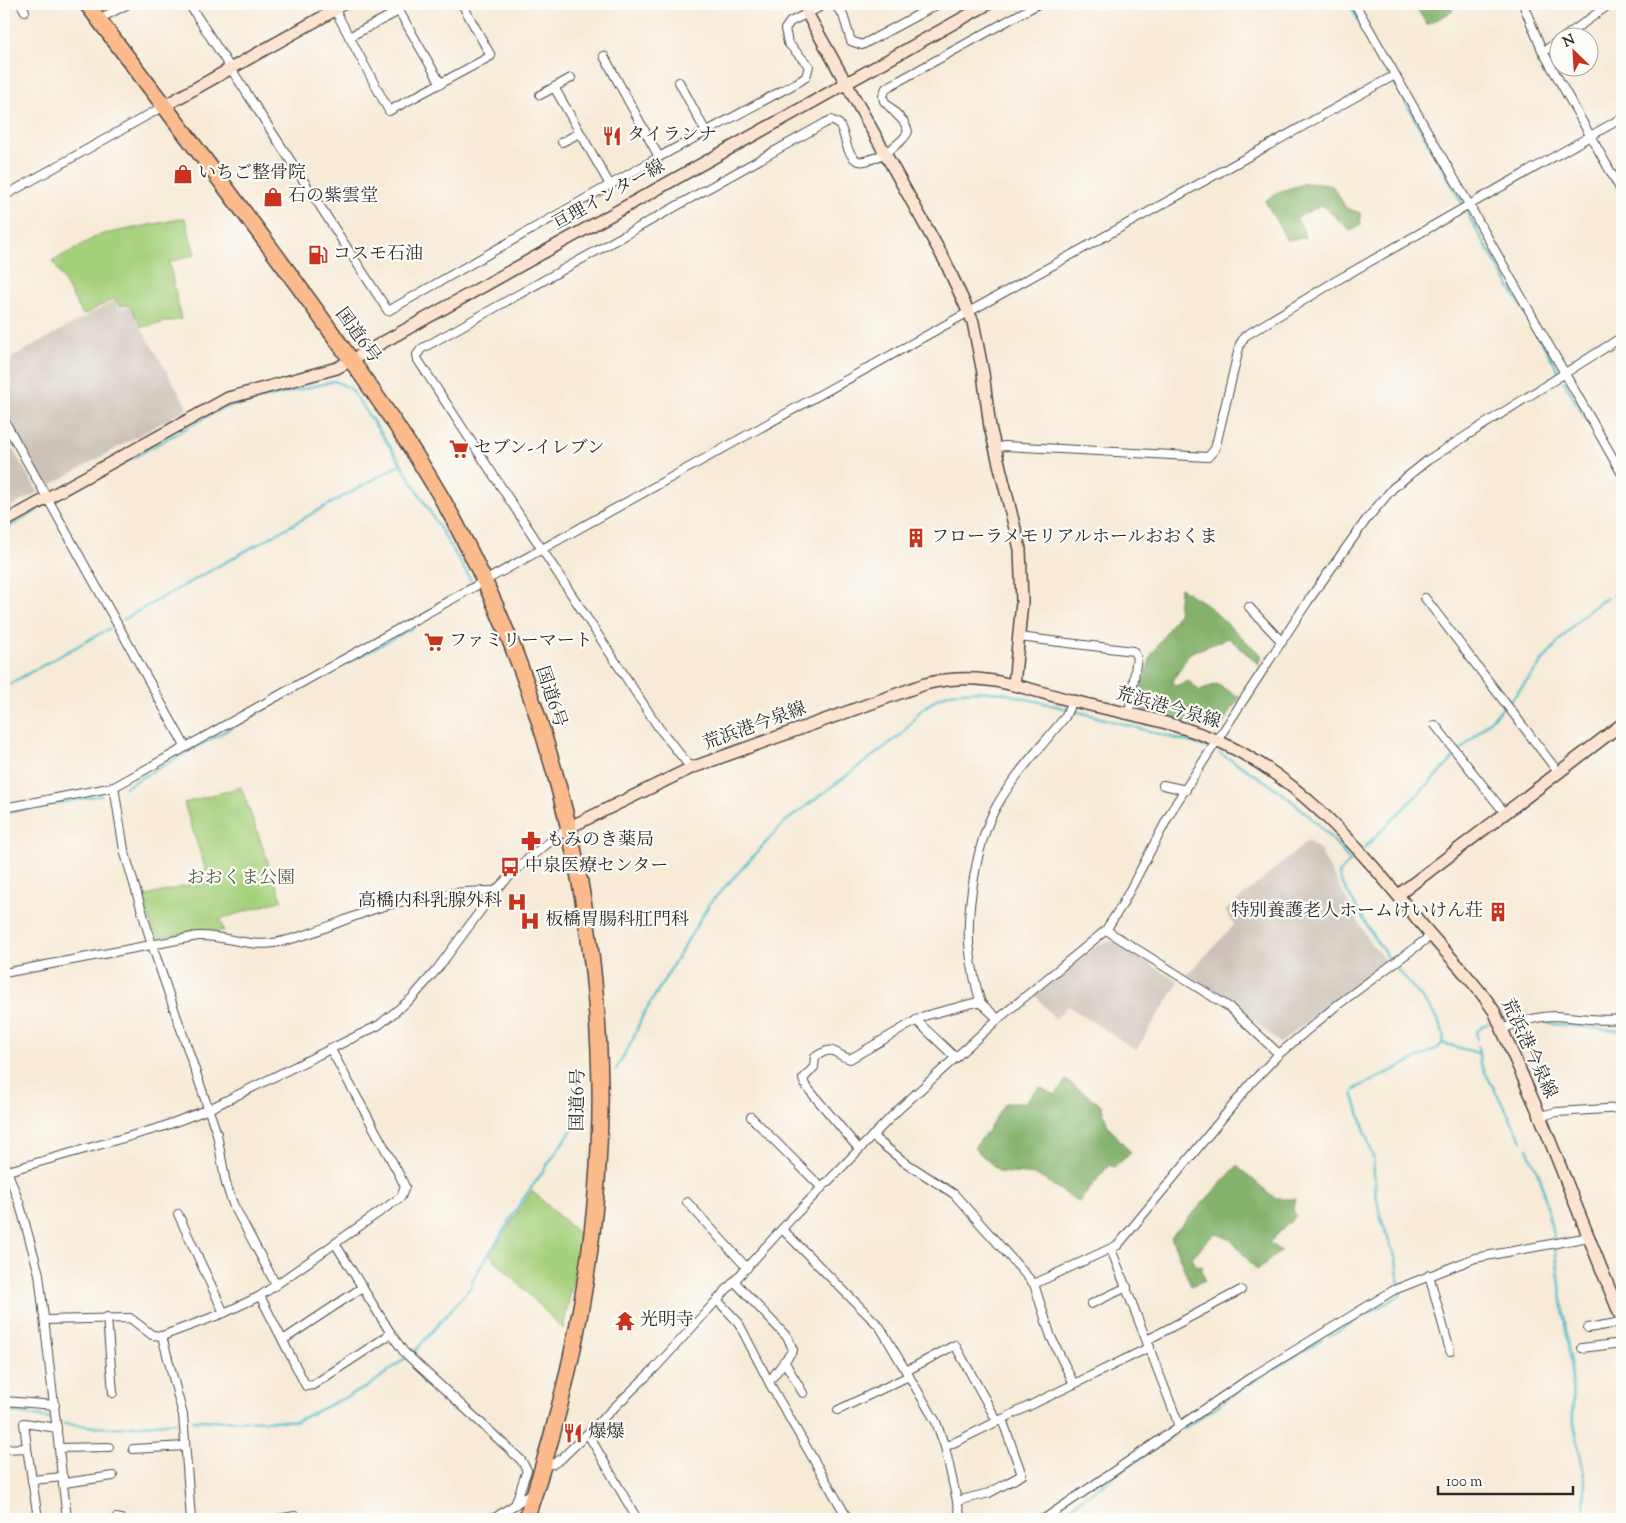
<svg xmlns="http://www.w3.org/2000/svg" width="1626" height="1523" font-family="'Sorts Mill Goudy','Noto Serif JP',serif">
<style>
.industrial{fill:#ccc2b8}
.green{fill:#a5d07c;stroke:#687e54}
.forest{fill:#84b26c;stroke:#586e4c}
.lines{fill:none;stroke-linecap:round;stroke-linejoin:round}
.stream{stroke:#51bfc8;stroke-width:2.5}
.street-casing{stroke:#4a4845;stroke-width:10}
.secondary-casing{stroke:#4a4845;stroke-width:14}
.highway-casing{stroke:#4a4845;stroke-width:18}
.street{stroke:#fff;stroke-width:8}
.secondary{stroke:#fde4d1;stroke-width:11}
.highway{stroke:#fbbb8d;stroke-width:15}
.labels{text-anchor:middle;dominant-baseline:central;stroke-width:4.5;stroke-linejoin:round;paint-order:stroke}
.poi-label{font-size:18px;fill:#2b2b2b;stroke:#fdfcf7;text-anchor:start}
.street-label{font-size:18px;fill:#2b2b2b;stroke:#fdfcf7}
.park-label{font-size:18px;fill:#505d43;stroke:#fdfcf7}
</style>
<rect width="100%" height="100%" fill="#fdfcf7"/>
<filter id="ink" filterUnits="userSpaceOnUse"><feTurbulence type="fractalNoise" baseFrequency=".02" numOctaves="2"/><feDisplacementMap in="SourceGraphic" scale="10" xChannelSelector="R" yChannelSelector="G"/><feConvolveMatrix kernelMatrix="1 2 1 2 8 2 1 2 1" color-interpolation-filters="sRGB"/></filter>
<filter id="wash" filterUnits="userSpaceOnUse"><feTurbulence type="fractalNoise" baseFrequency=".0096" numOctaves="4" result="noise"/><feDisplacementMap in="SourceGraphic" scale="20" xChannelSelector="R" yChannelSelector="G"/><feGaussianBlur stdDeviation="1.12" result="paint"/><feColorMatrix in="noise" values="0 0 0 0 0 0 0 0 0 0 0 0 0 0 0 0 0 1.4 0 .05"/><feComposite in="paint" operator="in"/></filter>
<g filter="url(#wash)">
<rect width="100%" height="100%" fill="#f7ead7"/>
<g class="industrial">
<polygon points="115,300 118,309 129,307 188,408 47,487 4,411 4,362"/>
<polygon points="4,435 38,492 4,511"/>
<polygon points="1308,841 1319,849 1369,941 1386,961 1280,1043 1229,999 1187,975 1235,924 1225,911"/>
<polygon points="1112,941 1179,982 1136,1050 1068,1006 1055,1019 1035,995 1099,944"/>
</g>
<g class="green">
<polygon points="185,218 195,255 169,262 181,319 142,327 129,305 119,306 115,298 83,315 53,261 99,235"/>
<polygon points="241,787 282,900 220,919 224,931 201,930 156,938 142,897 209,880 184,803"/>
<polygon points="532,1191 582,1237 563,1329 490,1255"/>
</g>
<g class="forest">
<polygon points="1414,4 1449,4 1453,11 1427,25"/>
<polygon points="1306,183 1332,185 1346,208 1360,213 1361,225 1351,231 1322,205 1296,218 1302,226 1305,238 1287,240 1265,201 1281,191"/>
<polygon points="1180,588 1206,604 1262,656 1258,664 1229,638 1190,653 1172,682 1175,686 1189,681 1200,691 1216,684 1240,697 1219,728 1202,727 1135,708 1151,656 1178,614"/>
<polygon points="1066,1080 1101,1105 1108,1126 1131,1153 1114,1167 1109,1165 1079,1202 1037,1175 1000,1172 974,1148 989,1129 1005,1103 1024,1103 1039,1087 1055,1095"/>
<polygon points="1237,1166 1276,1199 1295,1199 1293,1210 1296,1216 1269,1243 1281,1251 1257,1270 1231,1240 1215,1233 1192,1257 1196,1267 1201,1266 1205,1280 1191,1286 1171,1237"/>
</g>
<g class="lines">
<g class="stream">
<polyline points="1349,4 1388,72"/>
<polyline points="1393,80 1462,203"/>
<polyline points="1467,213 1558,370"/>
<polyline points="1564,381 1585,418"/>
<polyline points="1600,445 1622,484"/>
<polyline points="116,467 221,409 335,381 351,389 399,460 472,582"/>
<polyline points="4,530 37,511"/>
<polyline points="1613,595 1622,590"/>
<polyline points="124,619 401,464"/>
<polyline points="4,687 110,628"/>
<polyline points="294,692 414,627"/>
<path d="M1510,701C1539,669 1571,618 1607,598"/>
<polyline points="1072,710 1207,747"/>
<polyline points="1460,751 1504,706"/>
<path d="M1219,753C1272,783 1313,812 1350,861"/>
<polyline points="125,787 281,700"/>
<polyline points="4,813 101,795"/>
<polyline points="1364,848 1455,757"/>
<polyline points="1351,860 1339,874 1341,881 1375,939 1390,960"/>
<polyline points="1503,1013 1511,1010 1526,1013"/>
<polyline points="1546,1021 1553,1024 1622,1031"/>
<polyline points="1477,1039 1476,1032 1488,1023"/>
<polyline points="1442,1043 1478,1053"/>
<polyline points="1478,1046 1480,1063 1522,1140"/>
<polyline points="615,1071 632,1041 642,1017 710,903 785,822 902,734 921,710 938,698 950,693 974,691 1003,693 1064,708"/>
<path d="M1355,1089L1438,1048C1442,1044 1445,1039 1443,1033C1437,1012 1410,985 1396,968"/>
<polyline points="1353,1093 1373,1157 1375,1190 1381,1218 1396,1260 1399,1284"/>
<polyline points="1527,1148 1541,1180 1554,1239"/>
<polyline points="1555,1247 1572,1377 1573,1417 1585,1480 1584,1519"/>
<polyline points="1329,1336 1399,1296 1401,1292"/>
<polyline points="414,1352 471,1287 473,1279 522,1201 588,1107"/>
<polyline points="4,1410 50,1419"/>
<polyline points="193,1420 296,1421 369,1386 407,1357"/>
<polyline points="64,1424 111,1428 176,1422"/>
<polyline points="1183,1429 1248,1385 1322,1340"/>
<polyline points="1053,1519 1172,1436"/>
</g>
</g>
</g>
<g filter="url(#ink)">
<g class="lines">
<defs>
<g id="street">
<polyline points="21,4 25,11"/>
<polyline points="189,4 388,311 659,157 800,81 806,77 809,66 788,43 785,29 790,22 826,4"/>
<polyline points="347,4 335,10 389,111 491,56 462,4"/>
<polyline points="802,4 807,13"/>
<polyline points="834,4 843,15 851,41 862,45 938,4"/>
<polyline points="1355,4 1622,474"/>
<polyline points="1523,4 1542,50 1622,192"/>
<polyline points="99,19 128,4"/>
<polyline points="349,37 399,11 441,84"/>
<polyline points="1563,38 1610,4"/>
<polyline points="1543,52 1558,41"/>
<polyline points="604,56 659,157"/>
<polyline points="679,82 706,132"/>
<polyline points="554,87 610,185"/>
<polyline points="540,95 571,78"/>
<polyline points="562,142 580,133"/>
<polyline points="4,196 164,106"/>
<polyline points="4,420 185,746"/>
<polyline points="995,448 1004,446 1208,457 1215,449 1240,344 1245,336 1334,282 1622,118"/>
<polyline points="1425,598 1558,772"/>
<polyline points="1249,607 1282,642"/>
<polyline points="1019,637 1133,651 1137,657 1129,715"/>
<polyline points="1435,725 1504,812"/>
<path d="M691,768L659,728L418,360L417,355L421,349L825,123L831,120L839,124C846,134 845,152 856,160C867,167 905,143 908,131L904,122L884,101L883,96L886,88L1038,4"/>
<polyline points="1163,785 1186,790"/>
<polyline points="114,787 124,850 152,945 217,1134 226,1184 233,1204 276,1285"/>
<polyline points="4,808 114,787 1395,75"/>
<polyline points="1106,930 1229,1007 1279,1054"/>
<path d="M4,973L198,936C225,935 246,947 273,943C310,937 345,918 381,907C417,897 458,891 495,891"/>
<path d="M981,1004C975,984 971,964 969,943C967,905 977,843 995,809C1012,777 1042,746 1065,717L1072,701"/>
<polyline points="916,1020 956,1058"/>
<path d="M1502,1029C1519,1022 1536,1016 1555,1016C1578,1017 1599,1022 1622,1019"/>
<polyline points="1540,1116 1557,1112 1622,1108"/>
<polyline points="751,1117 821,1187"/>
<polyline points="872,1136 903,1161 954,1194 1034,1284 1118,1245 1252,1082 1279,1054 1336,1006 1432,935"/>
<path d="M859,1149L805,1085L803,1079L814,1067L815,1057C835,1044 832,1054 850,1059L924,1016L977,1002L982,1004L998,1019"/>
<polyline points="4,1162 20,1205 39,1274 67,1519"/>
<polyline points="8,1171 162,1127 209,1109 379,1025 412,998 438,968 495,891 526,860 568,828"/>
<polyline points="687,1202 747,1268"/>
<polyline points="178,1214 224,1313"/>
<polyline points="782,1229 880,1327 936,1422 945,1447 961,1519"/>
<polyline points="1111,1249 1177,1420 1178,1426"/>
<polyline points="1429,1275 1450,1351"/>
<polyline points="735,1282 788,1338 793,1350 769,1382"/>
<polyline points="1034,1284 1051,1337 1074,1384"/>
<polyline points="260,1296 306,1386 313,1385 386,1337 390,1332 336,1245"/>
<polyline points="718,1301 738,1322 771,1386 848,1519"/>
<polyline points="1091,1304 1127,1287"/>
<polyline points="107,1317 113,1393"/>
<polyline points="45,1320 130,1318 152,1335 162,1336 224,1313 260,1296 401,1197 405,1187 400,1176 330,1048"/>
<polyline points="1588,1328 1622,1322"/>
<polyline points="390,1332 404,1352 521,1460 527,1470 515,1505"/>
<polyline points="162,1336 183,1415 191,1519"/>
<polyline points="283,1340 363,1287"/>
<polyline points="1147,1340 1241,1290"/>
<polyline points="1582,1348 1622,1343"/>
<polyline points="784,1361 803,1393"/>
<polyline points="906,1371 955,1345 997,1421"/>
<polyline points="4,1401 55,1405"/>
<polyline points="838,1410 909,1376"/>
<polyline points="588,1434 637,1519"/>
<polyline points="945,1447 1150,1347"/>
<polyline points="27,1448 24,1423 57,1428"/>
<polyline points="59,1448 109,1447"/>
<polyline points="4,1449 27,1448 38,1518"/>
<polyline points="133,1449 185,1446"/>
<polyline points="543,1465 553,1464 561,1459 655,1368 791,1219 897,1111 998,1019 1106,930 1122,905 1173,808 1308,601 1366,520 1393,488 1428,460 1622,337"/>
<polyline points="32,1480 63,1477"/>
<polyline points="64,1483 113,1476"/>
<polyline points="957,1501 989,1493 1022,1475 1002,1419"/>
<polyline points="116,1518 121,1519"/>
<polyline points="278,1519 295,1516"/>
<polyline points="493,1519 534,1492"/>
<polyline points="1044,1519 1253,1376 1394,1290 1475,1258 1589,1237"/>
</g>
<g id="secondary">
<polyline points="807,13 945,261 973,322 983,373 990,427 1020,549 1022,602 1014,685"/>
<polyline points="164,106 335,10"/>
<polyline points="4,522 228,398 337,368 988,4"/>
<path d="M568,828L691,768L925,684C981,670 1019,687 1073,701C1118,712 1167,720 1211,738C1296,773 1357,846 1414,915C1437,944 1463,969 1485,998L1494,1011L1540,1116L1622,1320"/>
<polyline points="1398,895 1622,724"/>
</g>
<path id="highway" d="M87,4C169,113 253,221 332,333C375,394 419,455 455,522C546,693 597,890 600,1084C602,1231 573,1381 526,1519"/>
</defs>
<use href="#street" class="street-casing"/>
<use href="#secondary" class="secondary-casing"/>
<use href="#highway" class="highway-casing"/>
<use href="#street" class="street"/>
<use href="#secondary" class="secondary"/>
<use href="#highway" class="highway"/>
</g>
</g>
<defs>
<symbol id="restaurant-bare" viewBox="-9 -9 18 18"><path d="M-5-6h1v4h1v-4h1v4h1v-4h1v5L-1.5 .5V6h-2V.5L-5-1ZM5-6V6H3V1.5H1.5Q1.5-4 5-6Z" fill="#c8321e" stroke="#fdfcf7" stroke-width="2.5" paint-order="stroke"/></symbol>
<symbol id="shop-bare" viewBox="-9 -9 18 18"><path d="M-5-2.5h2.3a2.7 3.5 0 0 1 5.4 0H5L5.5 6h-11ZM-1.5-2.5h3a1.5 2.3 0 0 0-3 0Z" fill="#c8321e" stroke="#fdfcf7" stroke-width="2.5" paint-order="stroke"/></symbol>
<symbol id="fuel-bare" viewBox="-9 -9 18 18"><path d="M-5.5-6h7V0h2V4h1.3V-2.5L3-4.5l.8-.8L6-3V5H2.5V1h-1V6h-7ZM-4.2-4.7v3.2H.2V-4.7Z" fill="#c8321e" stroke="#fdfcf7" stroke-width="2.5" paint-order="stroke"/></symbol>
<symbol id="supermarket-bare" viewBox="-9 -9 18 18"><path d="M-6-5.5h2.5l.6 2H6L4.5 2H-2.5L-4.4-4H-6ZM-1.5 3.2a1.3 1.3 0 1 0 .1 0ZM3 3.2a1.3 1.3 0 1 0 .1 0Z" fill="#c8321e" stroke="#fdfcf7" stroke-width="2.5" paint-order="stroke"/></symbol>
<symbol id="building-bare" viewBox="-9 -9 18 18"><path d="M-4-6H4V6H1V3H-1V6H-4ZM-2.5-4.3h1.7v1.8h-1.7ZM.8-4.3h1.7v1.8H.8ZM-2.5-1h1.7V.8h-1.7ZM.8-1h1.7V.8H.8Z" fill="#c8321e" stroke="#fdfcf7" stroke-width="2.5" paint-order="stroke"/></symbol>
<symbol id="pharmacy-bare" viewBox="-9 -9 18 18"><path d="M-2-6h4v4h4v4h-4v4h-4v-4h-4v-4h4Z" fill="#c8321e" stroke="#fdfcf7" stroke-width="2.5" paint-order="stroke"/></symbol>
<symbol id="bus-bare" viewBox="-9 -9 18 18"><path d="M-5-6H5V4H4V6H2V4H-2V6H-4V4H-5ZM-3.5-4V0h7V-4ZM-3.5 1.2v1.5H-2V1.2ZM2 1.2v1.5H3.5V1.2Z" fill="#c8321e" stroke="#fdfcf7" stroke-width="2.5" paint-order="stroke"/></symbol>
<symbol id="hospital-bare" viewBox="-9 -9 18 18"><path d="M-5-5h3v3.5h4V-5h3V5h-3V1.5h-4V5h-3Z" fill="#c8321e" stroke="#fdfcf7" stroke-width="2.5" paint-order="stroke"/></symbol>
<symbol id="temple-bare" viewBox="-9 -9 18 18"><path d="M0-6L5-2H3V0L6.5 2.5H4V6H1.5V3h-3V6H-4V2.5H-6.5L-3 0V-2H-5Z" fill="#c8321e" stroke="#fdfcf7" stroke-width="2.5" paint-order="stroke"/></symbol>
</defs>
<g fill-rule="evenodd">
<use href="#restaurant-bare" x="598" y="122" width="28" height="28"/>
<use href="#shop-bare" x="169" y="160" width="28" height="28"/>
<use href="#shop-bare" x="259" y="183" width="28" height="28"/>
<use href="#fuel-bare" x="304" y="241" width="28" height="28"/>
<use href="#supermarket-bare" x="445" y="435" width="28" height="28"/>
<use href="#building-bare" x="902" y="524" width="28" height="28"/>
<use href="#supermarket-bare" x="420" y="628" width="28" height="28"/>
<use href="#pharmacy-bare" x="517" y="827" width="28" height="28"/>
<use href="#bus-bare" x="496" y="853" width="28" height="28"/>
<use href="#hospital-bare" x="503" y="888" width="28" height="28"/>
<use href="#building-bare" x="1484" y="898" width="28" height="28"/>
<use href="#hospital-bare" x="516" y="907" width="28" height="28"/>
<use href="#temple-bare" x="611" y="1307" width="28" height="28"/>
<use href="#restaurant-bare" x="559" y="1419" width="28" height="28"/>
</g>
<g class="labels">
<g class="poi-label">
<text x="627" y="136">タイランナ</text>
<text x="198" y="174">いちご整骨院</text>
<text x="288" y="197">石の紫雲堂</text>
<text x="333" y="255">コスモ石油</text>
<text x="474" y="449">セブン-イレブン</text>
<text x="931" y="538">フローラメモリアルホールおおくま</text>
<text x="449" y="642">ファミリーマート</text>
<text x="546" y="841">もみのき薬局</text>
<text x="525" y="867">中泉医療センター</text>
<text x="502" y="902" text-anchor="end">高橋内科乳腺外科</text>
<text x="1483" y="912" text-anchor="end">特別養護老人ホームけいけん荘</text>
<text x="545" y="921">板橋胃腸科肛門科</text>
<text x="640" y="1321">光明寺</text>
<text x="588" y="1433">爆爆</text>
</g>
<g class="street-label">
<text transform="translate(609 196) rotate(-29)">亘理インター線</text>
<text transform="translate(357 336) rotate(54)">国道6号</text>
<text transform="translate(550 697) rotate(72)">国道6号</text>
<text transform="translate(1168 709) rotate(16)">荒浜港今泉線</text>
<text transform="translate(755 727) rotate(-20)">荒浜港今泉線</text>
<text transform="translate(1528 1049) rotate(65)">荒浜港今泉線</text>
<text transform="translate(579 1100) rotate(-89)">国道6号</text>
</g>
<g class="park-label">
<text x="241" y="879">おおくま公園</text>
</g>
</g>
<rect width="1626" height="1523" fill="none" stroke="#fdfcf7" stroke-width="20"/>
<g transform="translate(1574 52) rotate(335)"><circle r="24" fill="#fdfcf7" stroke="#a9a8a5"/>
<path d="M0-4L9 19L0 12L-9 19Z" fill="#c8321e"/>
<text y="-8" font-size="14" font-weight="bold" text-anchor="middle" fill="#2b2b2b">N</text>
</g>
<path d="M1438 1486v8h135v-8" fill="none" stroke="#2b2b2b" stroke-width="2.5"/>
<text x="1446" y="1486" font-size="15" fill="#2b2b2b" stroke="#fdfcf7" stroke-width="4" paint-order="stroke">100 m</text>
</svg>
